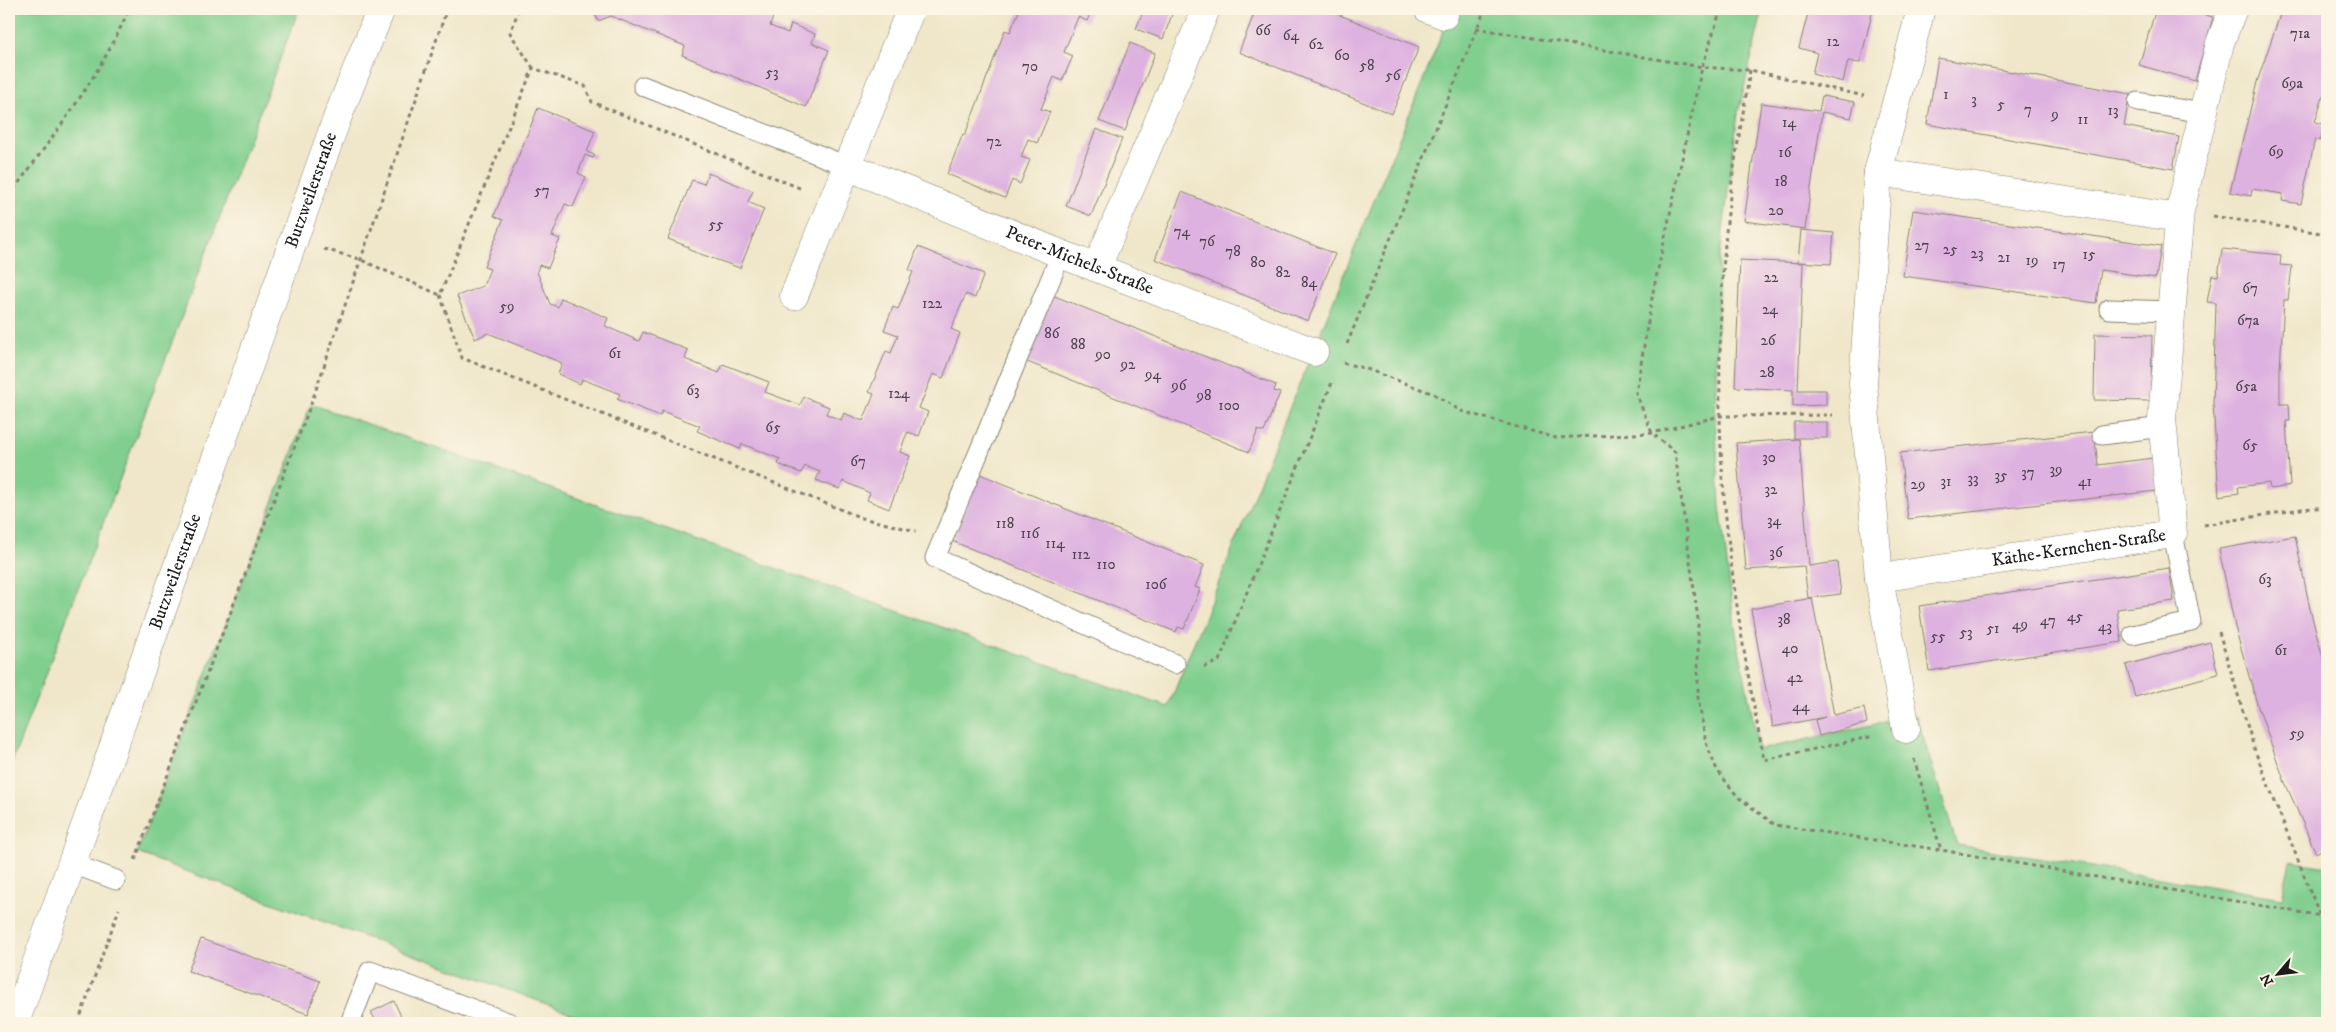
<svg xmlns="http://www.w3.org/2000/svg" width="2336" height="1032" font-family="'IM FELL DW Pica',serif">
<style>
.green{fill:#81cf8f;stroke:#4e7656}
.building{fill:#deb2e0}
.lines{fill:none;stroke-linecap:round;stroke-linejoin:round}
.lane-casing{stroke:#868273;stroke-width:21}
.street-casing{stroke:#868273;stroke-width:29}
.secondary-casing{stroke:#868273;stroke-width:29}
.path{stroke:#868273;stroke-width:3;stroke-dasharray:4 4;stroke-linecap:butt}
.lane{stroke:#fff;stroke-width:19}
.street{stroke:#fff;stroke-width:28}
.secondary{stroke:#fff;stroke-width:28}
.labels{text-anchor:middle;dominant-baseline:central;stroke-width:4.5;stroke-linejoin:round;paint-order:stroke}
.number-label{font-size:15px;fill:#4c424d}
.street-label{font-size:18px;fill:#1c1c1c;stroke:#fcf5e5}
</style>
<rect width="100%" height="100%" fill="#fcf5e5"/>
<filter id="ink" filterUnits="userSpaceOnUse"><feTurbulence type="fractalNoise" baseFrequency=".02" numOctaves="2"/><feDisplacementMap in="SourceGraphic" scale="10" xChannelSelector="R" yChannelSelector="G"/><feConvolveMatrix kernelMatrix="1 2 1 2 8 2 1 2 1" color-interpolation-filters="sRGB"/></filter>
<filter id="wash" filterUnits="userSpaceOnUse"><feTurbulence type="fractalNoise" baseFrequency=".0096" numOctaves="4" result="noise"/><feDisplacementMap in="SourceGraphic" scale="20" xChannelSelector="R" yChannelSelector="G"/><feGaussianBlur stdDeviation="1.12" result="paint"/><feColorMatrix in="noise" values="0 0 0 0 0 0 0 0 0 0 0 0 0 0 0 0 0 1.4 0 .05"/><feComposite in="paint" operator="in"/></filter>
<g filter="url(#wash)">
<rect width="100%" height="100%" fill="#f0e7ca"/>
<g class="green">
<polygon points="9,9 299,9 9,770"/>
<polygon points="1452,9 1763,9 1738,113 1719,262 1715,416 1720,506 1735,628 1759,750 1916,715 1957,845 2282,898 2290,861 2327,867 2327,1023 598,1023 137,853 311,404 1168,707"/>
</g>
<g id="blocks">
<g class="building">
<polygon points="593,9 728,9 739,13 741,9 753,9 773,17 770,26 788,33 791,24 815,34 812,43 829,50 806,107 682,55 685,46 611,16 598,21"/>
<polygon points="1020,9 1092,9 1087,21 1078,17 1064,52 1073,56 1062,81 1054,77 1041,109 1050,112 1037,143 1028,139 1021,157 1030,160 1020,184 1012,180 1005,198 947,174 963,134 965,135 1005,30 1010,32"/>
<polygon points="1144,9 1174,9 1163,39 1136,29"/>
<polygon points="1256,9 1325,9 1419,47 1392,114 1239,52"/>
<polygon points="1809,9 1873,9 1860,63 1848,61 1843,82 1812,74 1817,53 1799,48"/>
<polygon points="2156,9 2183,9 2213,17 2195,81 2139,65"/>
<polygon points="2282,9 2327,9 2327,85 2315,122 2324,124 2320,141 2315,139 2301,204 2282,201 2283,194 2252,189 2251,196 2230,192 2257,82"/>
<polygon points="1130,43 1155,53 1125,131 1099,121"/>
<polygon points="1938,58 2130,94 2124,126 2179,137 2173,169 1927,124"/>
<polygon points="1822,96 1855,102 1851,118 1822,112 1805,229 1744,221 1761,103 1819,111"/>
<polygon points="538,108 595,131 587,152 595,155 593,158 585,155 578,173 586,177 573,207 565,204 552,236 560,239 548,268 539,265 537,272 550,304 558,307 561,298 608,318 605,326 639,341 643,332 688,350 685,359 719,373 723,364 769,382 765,392 800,405 804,397 829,407 826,414 841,420 844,413 863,421 874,394 869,392 886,351 891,353 898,335 884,330 893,307 898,309 913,272 909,270 918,247 984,274 975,298 966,294 951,329 960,333 943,378 933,374 919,408 928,412 919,436 908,432 905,438 900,452 910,456 889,509 867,500 870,493 843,481 839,489 816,480 820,472 805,466 801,473 778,464 780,459 742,444 740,449 697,431 700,426 662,411 660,416 617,399 620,394 582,379 580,384 558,374 562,363 488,333 475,339 457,296 483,286 490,269 484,267 503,220 494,216"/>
<polygon points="1096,129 1122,139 1091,216 1066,206"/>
<polygon points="708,173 753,191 748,202 764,209 740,268 689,250 689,247 668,239 692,180 704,184"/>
<polygon points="1182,192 1335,254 1308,321 1155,259"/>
<polygon points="1913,210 2161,246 2156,278 2101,270 2096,303 1903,276"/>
<polygon points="1801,230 1834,233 1831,264 1798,262"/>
<polygon points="2222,249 2281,255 2280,265 2292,266 2288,300 2284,300 2280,369 2280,404 2289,404 2290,421 2286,421 2290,486 2270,489 2269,483 2238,487 2239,493 2219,496 2213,404 2216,303 2207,302 2212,275 2218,276"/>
<polygon points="1740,260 1803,263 1798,390 1826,390 1826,405 1793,406 1793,390 1735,387"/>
<polygon points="1052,295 1276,385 1274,391 1280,393 1264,432 1258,430 1249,452 1025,361"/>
<polygon points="2095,334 2152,335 2151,401 2094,400"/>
<rect x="1794" y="422" width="33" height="16"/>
<polygon points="2094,432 2098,465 2153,458 2157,491 1908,519 1900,453"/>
<polygon points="1799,439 1809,566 1837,562 1841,594 1808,598 1804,566 1746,570 1736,443"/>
<polygon points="980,474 1204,565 1195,587 1200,589 1184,629 1178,627 1176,632 952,541"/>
<polygon points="2295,536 2310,609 2327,673 2327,847 2316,853 2284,780 2257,704 2235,627 2219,549"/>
<polygon points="2169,568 2174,601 2117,609 2122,642 1929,671 1919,606"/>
<polygon points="1812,598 1834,715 1864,708 1867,723 1819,736 1815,720 1825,717 1773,727 1751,609"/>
<polygon points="2210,642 2218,674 2135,697 2126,665"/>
<polygon points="201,939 320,981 308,1014 188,971"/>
<polygon points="394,1001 404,1023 377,1023 371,1012"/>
</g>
</g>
</g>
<g filter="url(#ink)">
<use href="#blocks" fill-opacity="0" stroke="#868273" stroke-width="1"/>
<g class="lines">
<defs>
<g id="lane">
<polyline points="643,86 847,166"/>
<polyline points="2138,102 2203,113"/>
<polyline points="1061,254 935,558 1175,664"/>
<polyline points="2109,309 2171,311"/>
<polyline points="2102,435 2162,427"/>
<polyline points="2133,635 2191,622 2173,534"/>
<polyline points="73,864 116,880"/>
<polyline points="350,1023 370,971 510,1023"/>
</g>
<g id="street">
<polyline points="1428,9 1444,15"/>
<path id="s1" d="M847,166L1061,254L1314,352"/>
<polyline points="1878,172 2179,218"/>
<polyline points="1097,267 1206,9"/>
<polyline points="794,296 911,9"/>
<path id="s2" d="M1879,578L2173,534L2162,419L2180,211L2220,43L2233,9"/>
<polyline points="1906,729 1879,578 1863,383 1878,172 1921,9"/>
</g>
<g id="secondary">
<path id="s3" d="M15,1023L336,121L381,9"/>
</g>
</defs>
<use href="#lane" class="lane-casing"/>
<use href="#street" class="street-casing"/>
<use href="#secondary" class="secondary-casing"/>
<g class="path">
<polyline points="519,9 510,33 533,68"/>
<polyline points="1721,9 1702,67 1653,292 1636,393 1652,433 1675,452 1698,619 1698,698 1706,743 1717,770 1738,797 1775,825 1941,850 2327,917"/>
<polyline points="1476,28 1702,67 1750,70 1864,96"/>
<path d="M1750,70C1744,110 1736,149 1731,189C1721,262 1719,342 1720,416C1722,532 1742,646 1764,760L1874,736"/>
<path d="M9,196C53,136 100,77 129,9"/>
<polyline points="2213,216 2327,234"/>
<polyline points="324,249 359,259 440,295 533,68 585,86 592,102 802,189"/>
<polyline points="440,295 462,358 862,518 916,531"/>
<polyline points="1347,344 1485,9"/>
<polyline points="1343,363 1364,368 1434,394 1461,411 1556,438 1652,433 1720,416 1833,415"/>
<polyline points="2204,525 2301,509 2327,507"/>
<polyline points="2219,632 2255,751 2320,916"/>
<polyline points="1204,667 1219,661 1333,380"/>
<polyline points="1914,759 1941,850"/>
<polyline points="135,860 311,404 447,9"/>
<polyline points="78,1023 119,909"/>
</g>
<use href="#lane" class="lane"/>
<use href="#street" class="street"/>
<use href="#secondary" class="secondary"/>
</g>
</g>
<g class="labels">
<g class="number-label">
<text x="1263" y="30">66</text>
<text x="2300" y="33">71a</text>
<text x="1291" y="35">64</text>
<text x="1833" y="41">12</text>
<text x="1316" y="44">62</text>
<text x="1342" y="55">60</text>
<text x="1367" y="65">58</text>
<text x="1030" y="66">70</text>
<text x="772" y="72">53</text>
<text x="1393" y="75">56</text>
<text x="2292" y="83">69a</text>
<text x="1946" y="94">1</text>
<text x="1974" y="99">3</text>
<text x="2001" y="104">5</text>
<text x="2028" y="109">7</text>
<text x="2113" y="110">13</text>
<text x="2055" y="114">9</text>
<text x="2083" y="119">11</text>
<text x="1789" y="122">14</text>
<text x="994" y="141">72</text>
<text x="2276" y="151">69</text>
<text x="1785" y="152">16</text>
<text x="1781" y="181">18</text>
<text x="542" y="190">57</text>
<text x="1776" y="210">20</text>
<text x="716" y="224">55</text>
<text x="1182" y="231">74</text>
<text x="1207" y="241">76</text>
<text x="1922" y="245">27</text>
<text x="1950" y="249">25</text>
<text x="1233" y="251">78</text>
<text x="1977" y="253">23</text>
<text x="2089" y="254">15</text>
<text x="2004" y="257">21</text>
<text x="2032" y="260">19</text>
<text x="1258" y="262">80</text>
<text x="2059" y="264">17</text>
<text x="1283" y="272">82</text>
<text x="1771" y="277">22</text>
<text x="1309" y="282">84</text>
<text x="2250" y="288">67</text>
<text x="932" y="303">122</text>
<text x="507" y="306">59</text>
<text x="1770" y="309">24</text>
<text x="2248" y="320">67a</text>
<text x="1052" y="333">86</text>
<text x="1768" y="340">26</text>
<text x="1078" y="344">88</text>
<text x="615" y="353">61</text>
<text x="1103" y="354">90</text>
<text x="1128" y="364">92</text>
<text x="1767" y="372">28</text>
<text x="1153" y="374">94</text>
<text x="1179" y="385">96</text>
<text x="2246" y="386">65a</text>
<text x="693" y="390">63</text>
<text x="899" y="393">124</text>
<text x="1204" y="395">98</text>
<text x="1229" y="405">100</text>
<text x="773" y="427">65</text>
<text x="2250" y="445">65</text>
<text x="1769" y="457">30</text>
<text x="858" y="461">67</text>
<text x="2056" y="469">39</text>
<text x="2028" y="472">37</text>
<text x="2001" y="475">35</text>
<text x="1973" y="478">33</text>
<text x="1946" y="481">31</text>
<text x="2085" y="481">41</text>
<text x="1918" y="484">29</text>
<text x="1771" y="489">32</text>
<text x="1774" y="520">34</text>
<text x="1005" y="523">118</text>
<text x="1030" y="533">116</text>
<text x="1055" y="543">114</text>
<text x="1776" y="552">36</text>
<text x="1081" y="554">112</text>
<text x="1106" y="564">110</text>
<text x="2265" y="579">63</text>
<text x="1156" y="584">106</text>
<text x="2075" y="616">45</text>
<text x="1784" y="619">38</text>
<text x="2048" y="620">47</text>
<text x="2020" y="624">49</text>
<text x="2105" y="626">43</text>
<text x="1993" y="628">51</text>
<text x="1966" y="632">53</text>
<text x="1938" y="636">55</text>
<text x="1790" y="648">40</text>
<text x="2281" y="650">61</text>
<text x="1795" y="677">42</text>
<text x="1801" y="706">44</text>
<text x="2297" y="733">59</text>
</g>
<g class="street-label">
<text stroke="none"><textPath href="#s3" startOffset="884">Butzweilerstraße</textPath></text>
<text stroke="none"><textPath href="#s1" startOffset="251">Peter-Michels-Straße</textPath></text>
<text stroke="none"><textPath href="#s2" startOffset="202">Käthe-Kernchen-Straße</textPath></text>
<text stroke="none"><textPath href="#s3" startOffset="479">Butzweilerstraße</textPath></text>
</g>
</g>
<rect width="2336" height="1032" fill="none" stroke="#fcf5e5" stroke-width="30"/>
<g transform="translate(2278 974) rotate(242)" stroke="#fcf5e5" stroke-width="4" paint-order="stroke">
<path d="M0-4L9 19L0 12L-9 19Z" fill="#1c1c1c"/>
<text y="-8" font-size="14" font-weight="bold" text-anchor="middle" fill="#1c1c1c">N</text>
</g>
</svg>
